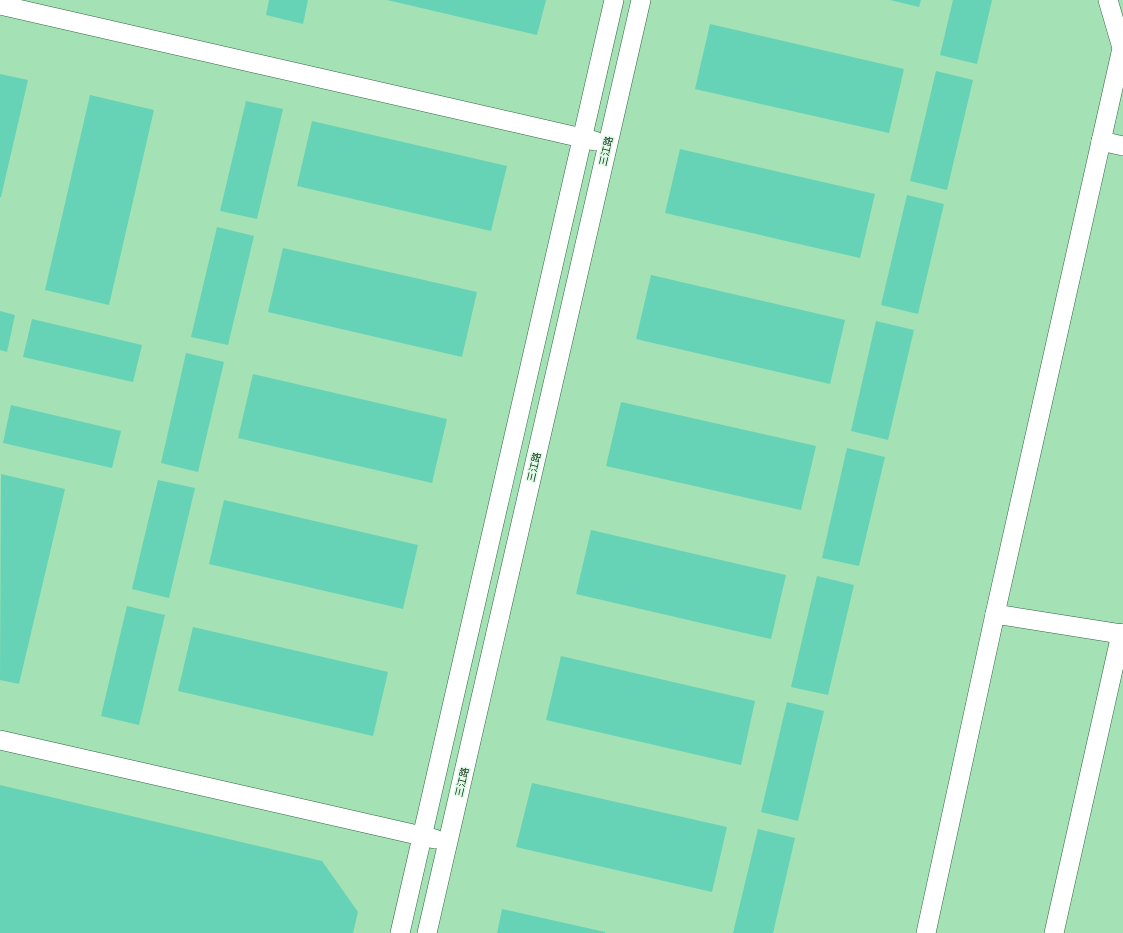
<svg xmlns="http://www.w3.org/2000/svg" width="1123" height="933" font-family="'IBM Plex Sans','Noto Sans SC',sans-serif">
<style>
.building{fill:#67d3b6}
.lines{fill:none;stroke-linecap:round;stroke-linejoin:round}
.street-casing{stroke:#2b6641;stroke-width:20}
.street{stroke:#fff;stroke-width:19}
.labels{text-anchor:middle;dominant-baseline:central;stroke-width:3;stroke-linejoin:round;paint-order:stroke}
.street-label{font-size:10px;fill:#0e2616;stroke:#dbf9e3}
</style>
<rect width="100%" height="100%" fill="#a4e1b5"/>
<g class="building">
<polygon points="269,0 308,0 303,24 266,15"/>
<polygon points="387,0 546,0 537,35"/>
<polygon points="890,0 921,0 919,7"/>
<polygon points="953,0 992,0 977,64 940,55"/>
<polygon points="710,24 904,69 889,133 695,89"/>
<polygon points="936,71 973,80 947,190 910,181"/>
<polygon points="0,74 28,80 1,197 0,197"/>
<polygon points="90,95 154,110 109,305 45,290"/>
<polygon points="246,101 283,109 257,219 220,211"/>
<polygon points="312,121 507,166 491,231 297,186"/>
<polygon points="680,149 875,194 860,258 665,213"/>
<polygon points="907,195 944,204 918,314 881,305"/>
<polygon points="217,227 254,236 228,345 191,337"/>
<polygon points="283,248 477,292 462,357 268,312"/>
<polygon points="651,275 845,320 830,384 636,339"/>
<polygon points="0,311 15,315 7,352 0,350"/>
<polygon points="32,319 142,345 133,382 23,357"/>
<polygon points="876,321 914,330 888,440 851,431"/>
<polygon points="186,353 224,362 198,472 161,463"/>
<polygon points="253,374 447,419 432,483 238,438"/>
<polygon points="621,402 816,446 801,510 606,466"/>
<polygon points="11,405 121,431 112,468 3,443"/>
<polygon points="847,448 885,457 859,566 822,558"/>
<polygon points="1,474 65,489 19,684 0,680"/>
<polygon points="158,480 195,488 169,598 132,589"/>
<polygon points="224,500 418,545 403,609 209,564"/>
<polygon points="591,530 786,575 771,639 576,594"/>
<polygon points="817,576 854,585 828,695 791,687"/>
<polygon points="127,606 165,615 139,725 101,716"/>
<polygon points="193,627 388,672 373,736 178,691"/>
<polygon points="561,656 755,701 741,765 546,720"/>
<polygon points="787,702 824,711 798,821 761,812"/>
<polygon points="532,783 727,827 712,892 516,847"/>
<polygon points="0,785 322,861 358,912 353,933 0,933"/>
<polygon points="758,829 795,838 773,933 733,933"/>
<polygon points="502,909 605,932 605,933 497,933"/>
</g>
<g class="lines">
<defs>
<g id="street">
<polyline points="0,5 595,141"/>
<polyline points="1101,141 1123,146"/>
<polyline points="995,614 1121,634 1123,633"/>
<polyline points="0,740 435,839"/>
<polyline points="400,933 614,0"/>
<polyline points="427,933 641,0"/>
<polyline points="926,933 995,614 1122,48 1108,0"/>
<polyline points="1054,933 1121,634"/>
</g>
</defs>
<use href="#street" class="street-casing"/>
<use href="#street" class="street"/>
</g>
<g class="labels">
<g class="street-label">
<text transform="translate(606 151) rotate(-77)">三江路</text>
<text transform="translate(534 467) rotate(-77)">三江路</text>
<text transform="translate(462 782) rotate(-77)">三江路</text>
</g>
</g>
</svg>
